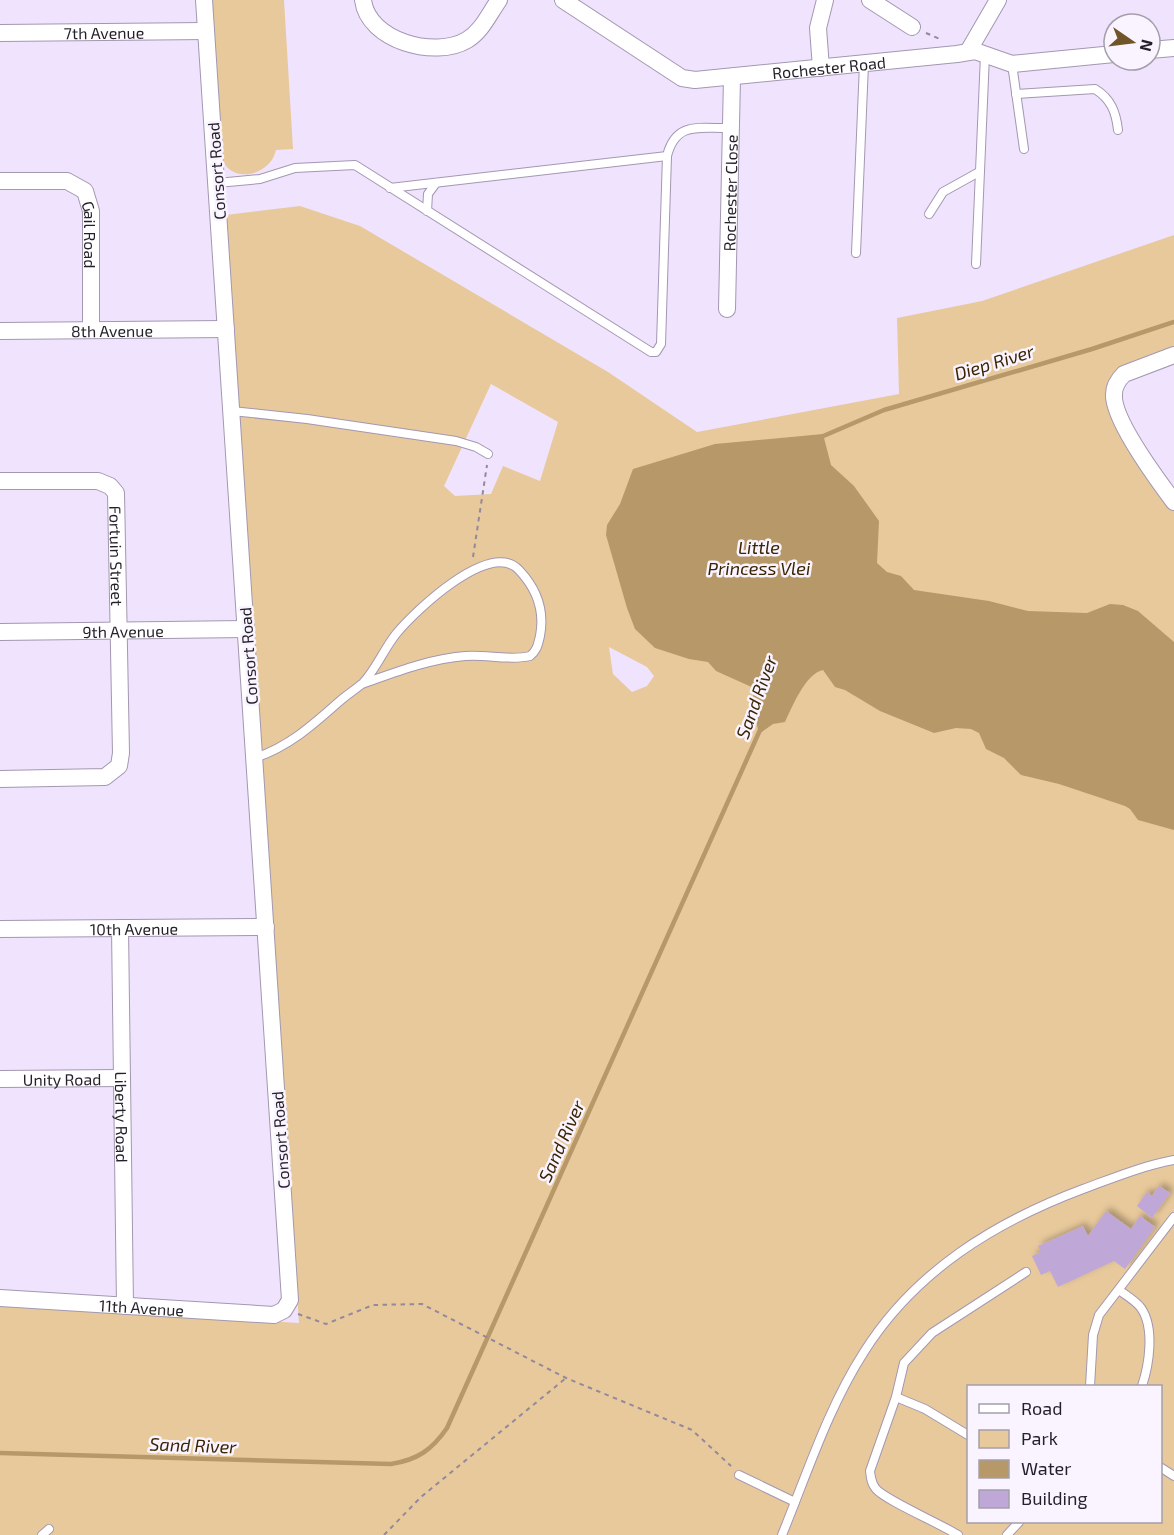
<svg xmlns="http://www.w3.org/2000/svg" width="1174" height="1535" font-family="'Exo 2',sans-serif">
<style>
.green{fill:#e8c99b;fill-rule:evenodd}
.water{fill:#b79869}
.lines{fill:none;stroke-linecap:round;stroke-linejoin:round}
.stream{stroke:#b79869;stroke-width:4.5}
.building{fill:#bfa7d8;filter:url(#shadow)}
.lane-casing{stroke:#a497b1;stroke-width:10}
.street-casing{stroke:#a497b1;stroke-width:18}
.path{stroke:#92899c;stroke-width:2;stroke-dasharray:4.5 4.5;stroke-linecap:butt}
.lane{stroke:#fff;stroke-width:8}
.street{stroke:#fff;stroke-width:16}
.labels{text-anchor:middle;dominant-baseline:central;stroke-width:5;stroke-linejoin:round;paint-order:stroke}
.street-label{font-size:16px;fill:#241f29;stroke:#f9f4ff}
.water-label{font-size:18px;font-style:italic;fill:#3a2500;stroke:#f9f4ff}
</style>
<defs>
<filter id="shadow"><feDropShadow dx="4" dy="-4" stdDeviation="3" flood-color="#0004"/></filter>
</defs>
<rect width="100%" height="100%" fill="#f0e3fe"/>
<g class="green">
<path d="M211,0H284L293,149L276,150C271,175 232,185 222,159Z"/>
<path d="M300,206L360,226L608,372L697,432L899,394L897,318L982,301L1174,235V355L1124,374L1113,397L1174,502V1535H0V1305L299,1323L226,215ZM491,384L558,422L540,481L503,466L491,494L455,496L444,486ZM609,647L647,667L654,676L647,686L632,692L613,674ZM968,1386H1160V1522H968Z"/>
</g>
<path class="water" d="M823,434L831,465L854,486L879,521L877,563L887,572L901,576L914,590L989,601L1028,611L1087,613L1110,604L1123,605L1138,611L1174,642V830L1138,820L1130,809L1125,806L1059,784L1021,775L1004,758L986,749L979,733L971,729L956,728L934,733L880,711L845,690L835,687L823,670C806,673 792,707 785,722L773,724L759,734L754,712L749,706L756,689L716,671L708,662L689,659L655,648L635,629L627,608L606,535L607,525L620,504L633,469L715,444Z"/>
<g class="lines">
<g class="stream">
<polyline points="821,437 884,410 1092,349 1174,322"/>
<path d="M0,1453L391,1464C417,1460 432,1450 447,1428L760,730"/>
</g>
</g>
<g class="building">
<polygon points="1159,1186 1170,1193 1152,1218 1137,1206 1147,1192 1152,1196"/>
<polygon points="1106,1211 1131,1229 1140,1216 1155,1227 1125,1269 1114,1261 1058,1287 1050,1271 1041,1275 1032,1256 1041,1252 1038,1246 1083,1226 1088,1236"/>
</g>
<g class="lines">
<defs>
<g id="lane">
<polyline points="1012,64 1024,149"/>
<path d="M1016,94L1095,89C1111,99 1116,112 1118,130"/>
<path d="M217,183L260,179L295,168L355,165L651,352H656L661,344L667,156C676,120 701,129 731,128"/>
<polyline points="390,188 667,156"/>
<polyline points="427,211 428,194 436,183"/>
<polyline points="929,214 943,192 979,172"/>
<polyline points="856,253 864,64"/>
<polyline points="976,264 985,55"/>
<polyline points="232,411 307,419 456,441 476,447 488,454"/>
<path d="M255,758C290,746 314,724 341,700C348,694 356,689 363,683C376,669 384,649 396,634C415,611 490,539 519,570C537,589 545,610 540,636C538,644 537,651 530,656C509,661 486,654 465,656C429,659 396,672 362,684"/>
<path d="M1119,1290C1127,1296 1136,1301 1141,1308C1155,1328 1149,1365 1142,1386"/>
<polyline points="1090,1386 1093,1335 1099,1315 1174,1217"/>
<polyline points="896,1397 925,1409 968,1435"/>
<polyline points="1160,1467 1174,1476"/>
<polyline points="739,1475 795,1502"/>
<polyline points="42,1535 49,1529"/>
<path d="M782,1535C807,1474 828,1408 864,1352C915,1271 995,1222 1083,1189C1113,1178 1142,1166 1174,1160"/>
<path d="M958,1535C939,1523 887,1501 876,1489C871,1483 871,1478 870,1471L896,1397L904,1363L932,1333L1026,1272"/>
<polyline points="1007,1535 1019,1522"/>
</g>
<g id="street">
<path d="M363,0C368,41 435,59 467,40C482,31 489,14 499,0"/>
<path id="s1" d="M563,0L682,78L695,80L957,54L975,51L1012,64L1114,54"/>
<polyline points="870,0 912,27"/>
<path id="s2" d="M0,33L206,31"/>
<polyline points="969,50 998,0"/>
<polyline points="1150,50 1174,48"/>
<polyline points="821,68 818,28 825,0"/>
<path id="s3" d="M0,181H67L85,191L91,211V330"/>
<path id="s4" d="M727,309L732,78"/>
<path id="s5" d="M0,331L226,329"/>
<path d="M1174,355L1124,374C1118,380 1114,386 1114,394C1112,419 1159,482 1174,502"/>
<path id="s6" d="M0,481H98L110,486L116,493L121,753L119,766L105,777L0,779"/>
<path id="s7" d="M0,632L246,629"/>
<path id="s8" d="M120,928L125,1306"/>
<path id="s9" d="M0,929L266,927"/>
<path id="s10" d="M0,1079L122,1078"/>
<path id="s11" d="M0,1298L274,1315L284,1310L290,1300L204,0"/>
</g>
</defs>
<use href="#lane" class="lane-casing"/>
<use href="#street" class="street-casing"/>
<g class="path">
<polyline points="926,33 940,39"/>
<polyline points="473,557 487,465"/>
<polyline points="298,1314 326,1324 373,1305 422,1304 566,1378 692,1430 731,1466"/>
<polyline points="384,1535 421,1497 566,1378"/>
</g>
<use href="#lane" class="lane"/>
<use href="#street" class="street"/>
</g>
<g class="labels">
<g class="street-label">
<text stroke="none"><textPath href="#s2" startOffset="104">7th Avenue</textPath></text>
<text stroke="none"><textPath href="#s1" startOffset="290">Rochester Road</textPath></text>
<text transform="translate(216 171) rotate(-94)">Consort Road</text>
<text stroke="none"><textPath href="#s4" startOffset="116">Rochester Close</textPath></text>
<text stroke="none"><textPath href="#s3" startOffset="132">Gail Road</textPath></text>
<text stroke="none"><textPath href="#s5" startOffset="112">8th Avenue</textPath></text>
<text stroke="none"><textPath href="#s6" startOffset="183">Fortuin Street</textPath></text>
<text stroke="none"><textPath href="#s7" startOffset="123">9th Avenue</textPath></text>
<text transform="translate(248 656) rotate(-94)">Consort Road</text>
<text stroke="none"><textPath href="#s9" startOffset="134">10th Avenue</textPath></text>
<text stroke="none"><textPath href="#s10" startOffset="62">Unity Road</textPath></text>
<text stroke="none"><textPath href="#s8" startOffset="189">Liberty Road</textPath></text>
<text transform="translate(280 1140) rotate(-94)">Consort Road</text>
<text stroke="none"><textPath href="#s11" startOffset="142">11th Avenue</textPath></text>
</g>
<g class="water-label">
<text transform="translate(994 362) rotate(-17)">Diep River</text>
<text x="759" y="547">Little<tspan x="759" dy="21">Princess Vlei</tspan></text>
<text transform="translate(756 697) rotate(-70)">Sand River</text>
<text transform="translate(561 1141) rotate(-66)">Sand River</text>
<text transform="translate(193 1445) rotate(2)">Sand River</text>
</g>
</g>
<rect x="967" y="1385" width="195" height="138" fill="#f9f4ff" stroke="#a49fa9" stroke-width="1.5"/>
<rect x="979" y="1404" width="30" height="9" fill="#ffffff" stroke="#a49fa9" stroke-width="1.5"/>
<text x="1021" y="1415" font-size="18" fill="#241f29">Road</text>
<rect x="979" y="1430" width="30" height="18" fill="#e8c99b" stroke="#a49fa9" stroke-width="1.5"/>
<text x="1021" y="1445" font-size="18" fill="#241f29">Park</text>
<rect x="979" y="1460" width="30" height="18" fill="#b79869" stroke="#a49fa9" stroke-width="1.5"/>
<text x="1021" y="1475" font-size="18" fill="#241f29">Water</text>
<rect x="979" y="1490" width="30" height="18" fill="#bfa7d8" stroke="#a49fa9" stroke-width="1.5"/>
<text x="1021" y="1505" font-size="18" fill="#241f29">Building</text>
<g transform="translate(1132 42) rotate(104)"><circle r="28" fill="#f9f4ff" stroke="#a49fa9" stroke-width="1.5"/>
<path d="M0-4.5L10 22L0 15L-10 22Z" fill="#715528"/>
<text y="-9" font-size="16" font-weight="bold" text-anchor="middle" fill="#241f29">N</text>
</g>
</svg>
